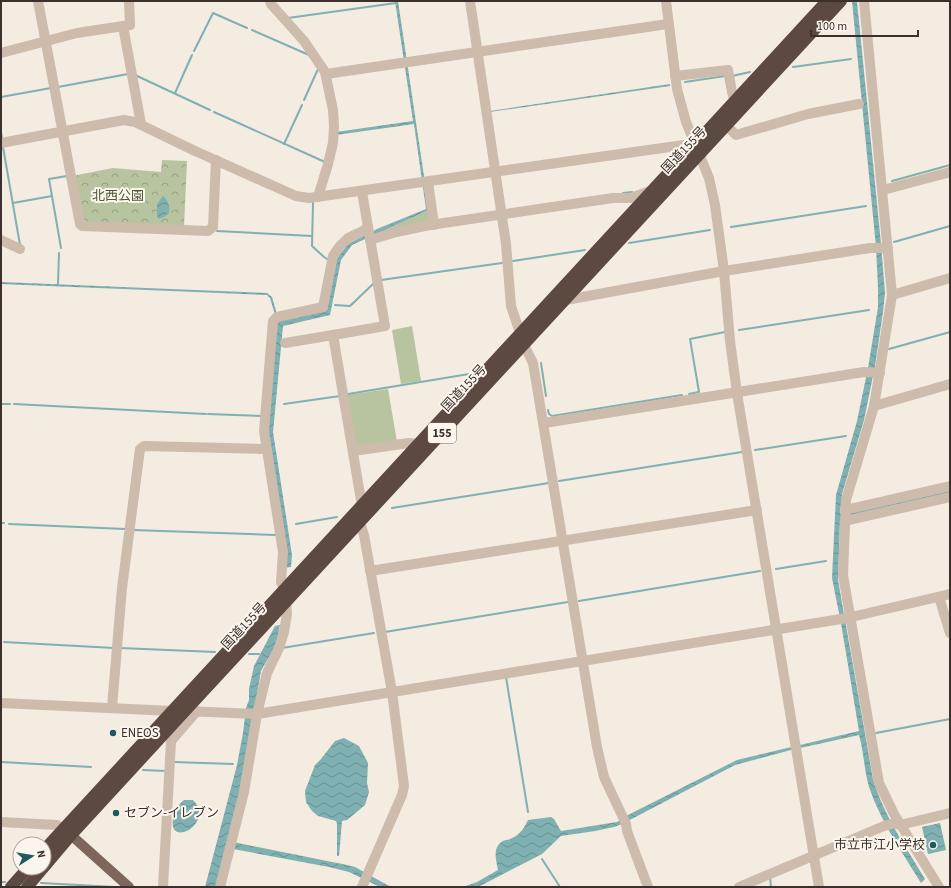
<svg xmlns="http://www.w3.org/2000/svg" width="951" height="888" font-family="'Source Sans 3','Noto Sans JP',sans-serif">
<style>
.grass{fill:#b8c4a0}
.park{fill:url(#park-crowns)}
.water{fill:url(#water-waves)}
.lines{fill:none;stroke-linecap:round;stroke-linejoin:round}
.stream{stroke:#7fb0b2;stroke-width:2}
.minor{stroke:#cdbbac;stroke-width:10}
.major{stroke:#7d675c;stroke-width:10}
.highway{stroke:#5c4a42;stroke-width:12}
.poi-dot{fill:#1f5a5e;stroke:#fbf5ee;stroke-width:1.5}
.labels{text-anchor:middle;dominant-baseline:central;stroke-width:4;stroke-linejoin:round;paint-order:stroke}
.shield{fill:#fbf5ee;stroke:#756b66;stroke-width:1}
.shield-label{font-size:12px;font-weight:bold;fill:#3b302b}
.street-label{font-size:13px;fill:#3b302b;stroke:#fbf5ee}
.park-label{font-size:13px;fill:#4a5a2e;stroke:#fbf5ee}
.poi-label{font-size:13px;fill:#3b302b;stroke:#fbf5ee;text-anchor:start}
</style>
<defs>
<pattern id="park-crowns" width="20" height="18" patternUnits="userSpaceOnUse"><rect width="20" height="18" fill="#b8c4a0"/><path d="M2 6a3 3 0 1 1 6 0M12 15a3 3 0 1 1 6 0" fill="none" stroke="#97a083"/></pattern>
<pattern id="water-waves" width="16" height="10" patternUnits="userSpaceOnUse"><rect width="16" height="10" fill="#7fb0b2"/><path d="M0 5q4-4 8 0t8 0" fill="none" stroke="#699091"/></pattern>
</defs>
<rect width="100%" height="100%" fill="#f4ebe1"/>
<g class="grass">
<polygon points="429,210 432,223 372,236"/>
<polygon points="412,326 421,381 401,384 392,330"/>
<polygon points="388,389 397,442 356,447 347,395"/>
</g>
<polygon class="park" points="162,160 187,161 184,227 84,223 72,176 113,168 161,172"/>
<g class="water">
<polygon points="395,1 398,1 429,210 352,245 341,260 330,315 283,326 273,432 292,555 291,567 284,568 265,432 275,321 325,311 335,261 348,244 377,229 426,209 414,124 336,135 336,132 413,121"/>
<path d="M852,1H857L881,244L885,293L883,312L875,366L864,420L842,494L840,513L950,488V494L840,520L838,580L873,779C884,816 906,847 925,879L921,883C902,852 881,822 869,787C864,770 864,752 859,735L791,750L735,765L622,824L614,827L595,831L561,836L542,854L482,885L476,887H463L477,882L498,870C496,860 492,847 503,841C505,840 509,840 512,838C520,835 524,828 528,820L551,817L554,819L561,831L617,822L626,816L737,760L859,731L841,623L832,578L836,495L857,421L868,368L878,307V288L876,247Z"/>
<polygon points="670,84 670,86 490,112 490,111"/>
<path d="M163,196C168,200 170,206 169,213L164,217L159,219L157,216V204Z"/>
<polygon points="1,282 267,293 272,297 277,314 275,315 270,298 267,295 1,284"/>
<polygon points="280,625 276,645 261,671 243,775 233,842 347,865 355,867 391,887 380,887 349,872 329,867 233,849 216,887 205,887 237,765 243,733 246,708 249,700 249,689 254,666 275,626"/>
<polygon points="344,738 359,746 368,763 367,783 369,792 365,805 347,820 342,821 339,856 337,856 337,824 336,821 318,816 312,811 306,802 305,791 315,765 321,759 335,741"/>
<path d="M184,800H193C216,823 168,849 173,819C174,812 178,805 184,800Z"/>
<polygon points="940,823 946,850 928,854 922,827"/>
</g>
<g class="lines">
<g class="stream">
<polyline points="288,18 396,3"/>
<polyline points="252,30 309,55"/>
<polyline points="194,51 213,13 247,28"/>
<polyline points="793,67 851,59"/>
<polyline points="135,75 210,110"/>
<polyline points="732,76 750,72"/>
<polyline points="685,82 725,76"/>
<polyline points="58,87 128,74"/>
<polyline points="175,93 192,55"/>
<polyline points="1,97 51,88"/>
<polyline points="304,100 318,69"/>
<polyline points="214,112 325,162"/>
<polyline points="1,133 2,138"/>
<polyline points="284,144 302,105"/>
<polyline points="3,147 20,245"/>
<polyline points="892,181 950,165"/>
<polyline points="623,193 632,192"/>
<polyline points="13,203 52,196"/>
<polyline points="313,203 312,246 324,257 327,259"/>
<polyline points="731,227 866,206"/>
<polyline points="217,231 312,236"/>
<polyline points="894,242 950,226"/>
<polyline points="629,243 710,230"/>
<polyline points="61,248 49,179 67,176"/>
<polyline points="513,261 585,250"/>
<polyline points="381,280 502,263"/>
<polyline points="58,284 59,253"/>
<polyline points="335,305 350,306 374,283"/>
<polyline points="739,330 869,310"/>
<polyline points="889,349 950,332"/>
<polyline points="541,363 546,396"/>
<polyline points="348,394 469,374"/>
<polyline points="689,394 699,392 690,339 725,332"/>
<polyline points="1,404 10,404"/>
<polyline points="14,404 206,414"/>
<polyline points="284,404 340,396"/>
<polyline points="548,410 549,414 552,416 682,395"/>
<polyline points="208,414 261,416"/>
<polyline points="755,450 846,436"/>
<polyline points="559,481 742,452"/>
<polyline points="392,508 549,483"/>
<polyline points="1,523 4,523"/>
<polyline points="9,524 125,529"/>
<polyline points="296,524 337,517"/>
<polyline points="133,530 276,535"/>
<polyline points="776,569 826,561"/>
<polyline points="579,601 760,571"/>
<polyline points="385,632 568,602"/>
<polyline points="4,642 114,648"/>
<polyline points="120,648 215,652"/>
<polyline points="282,648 374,633"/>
<polyline points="249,654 259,654"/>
<polyline points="506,677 528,812"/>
<polyline points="876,733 950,719"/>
<polyline points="1,762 91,767"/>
<polyline points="174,762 233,764"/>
<polyline points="143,770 166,771"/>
<polyline points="542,859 560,887"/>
<polyline points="770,877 771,887"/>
<polyline points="1,882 5,882"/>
<polyline points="41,883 115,887"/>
</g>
<g class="minor">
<polyline points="38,1 80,224 82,226 208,231 213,227 216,160"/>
<polyline points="270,1 271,4 304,41 325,72 333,110 334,126 333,143 328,164 318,197"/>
<polyline points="470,1 506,244 511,306 524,345 533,363 597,747 604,777 626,824 627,831 648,887"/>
<polyline points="666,1 677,89 686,122 709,178 715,205 724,271 730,341 737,393 819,887"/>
<polyline points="864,1 892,295 874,406 846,500 843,575 879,783 894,814 939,887"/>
<polyline points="123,26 141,124"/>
<polyline points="1,53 77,33 130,25 129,1"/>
<polyline points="326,74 668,24"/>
<polyline points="675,76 728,70 732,92 735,102"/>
<polyline points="726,125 736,135 808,114 859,104"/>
<polyline points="1,143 124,120 135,122 195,151 296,196 309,198 684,145 689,150"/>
<polyline points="428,182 434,225"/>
<polyline points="883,190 950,172"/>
<polyline points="362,192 385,326 333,335 362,506"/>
<polyline points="1,240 20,249"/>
<polyline points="370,240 396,232 430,225 613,198 631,198 653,190"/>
<polyline points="892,295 950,278"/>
<polyline points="566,300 724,271 870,248 888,248"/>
<polyline points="285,343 333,335"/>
<polyline points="874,406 950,384"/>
<polyline points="544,423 864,372 880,373"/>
<polyline points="353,451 409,443 418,444"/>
<polyline points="845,510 950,486"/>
<polyline points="845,521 950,497"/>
<polyline points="360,523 364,535 392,692 404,786 402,795 362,887"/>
<polyline points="370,571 757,510"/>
<polyline points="285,589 281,582 283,552 264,431 273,321 277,317 323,307 333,256 339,247 348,238 363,231 368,227"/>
<polyline points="939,597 950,633"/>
<polyline points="1,703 172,711"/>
<polyline points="112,707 122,588 140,449 144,446 266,449"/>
<polyline points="185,711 257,714 847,618 950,594"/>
<polyline points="1,822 57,825 68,833"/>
<polyline points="163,887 171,741 197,711"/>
<polyline points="220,887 244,792 257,714 267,673 279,648 284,632 287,614 286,602"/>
<polyline points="739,887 884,826 894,823 900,825 950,813"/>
</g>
<polyline class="major" points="71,835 129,887"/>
<g class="highway">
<polyline points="44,850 827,1"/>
<polyline points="44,867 71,835 185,711 841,1"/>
<polyline points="11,887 28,868"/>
<polyline points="27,887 43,868"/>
</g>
</g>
<g class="poi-dot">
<circle cx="113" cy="733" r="4"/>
<circle cx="116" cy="813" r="4"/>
<circle cx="933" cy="845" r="4"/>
</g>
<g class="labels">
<rect class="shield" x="428" y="423" width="28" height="20" rx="3"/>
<g class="shield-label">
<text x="442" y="433">155</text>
</g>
<g class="street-label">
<text transform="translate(684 150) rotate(-47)">国道155号</text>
<text transform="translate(464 388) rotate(-47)">国道155号</text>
<text transform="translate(244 626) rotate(-47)">国道155号</text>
</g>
<g class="park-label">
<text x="118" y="196">北西公園</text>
</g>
<g class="poi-label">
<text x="121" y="733">ENEOS</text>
<text x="124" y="813">セブン-イレブン</text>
<text x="925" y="845" text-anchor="end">市立市江小学校</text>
</g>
</g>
<rect width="951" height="888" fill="none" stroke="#3b302b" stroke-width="4"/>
<g transform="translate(32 856) rotate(78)"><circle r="19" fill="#fbf5ee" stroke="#aea6a0"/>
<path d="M0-3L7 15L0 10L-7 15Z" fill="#1f5a5e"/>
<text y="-6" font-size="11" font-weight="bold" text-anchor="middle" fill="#3b302b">N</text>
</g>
<path d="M811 30v6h107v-6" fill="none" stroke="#3b302b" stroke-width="2"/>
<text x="817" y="30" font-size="12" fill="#3b302b" stroke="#fbf5ee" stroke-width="3" paint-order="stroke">100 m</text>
</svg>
